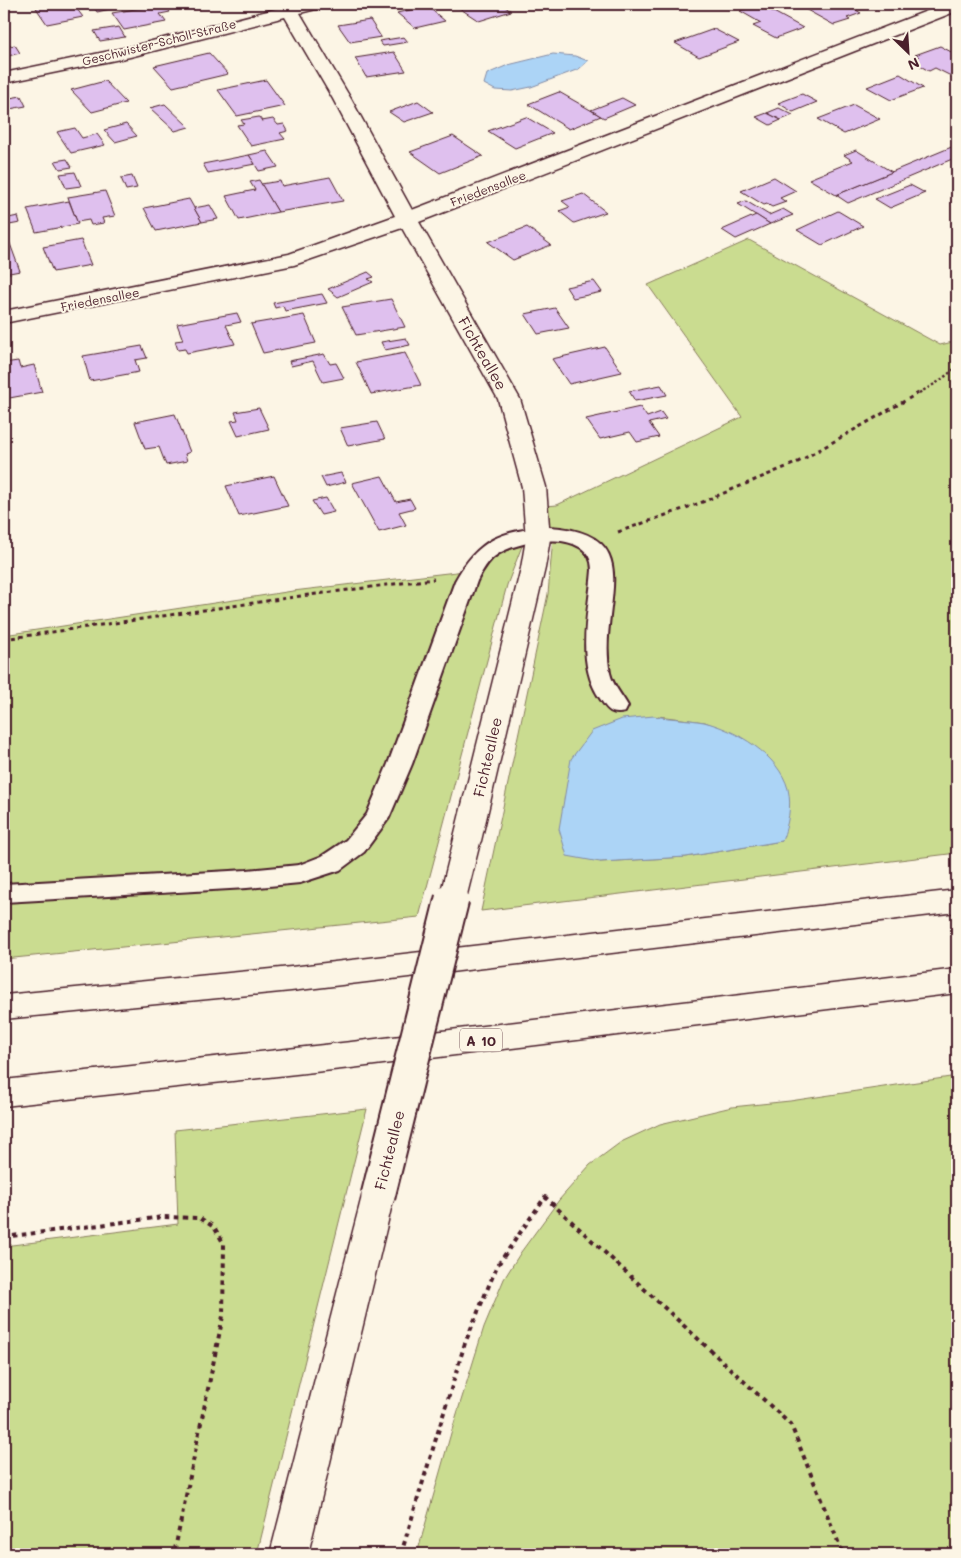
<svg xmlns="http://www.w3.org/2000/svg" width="961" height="1558" font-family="Mali,sans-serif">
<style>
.green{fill:#cadc90;stroke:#8a7e5e;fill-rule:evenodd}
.water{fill:#acd4f6;stroke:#858ca5}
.building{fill:#dfc0ee;stroke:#4a1f2b}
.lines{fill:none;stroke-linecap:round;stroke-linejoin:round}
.lane-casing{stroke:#4a1f2b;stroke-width:4}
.street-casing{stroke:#4a1f2b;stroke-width:3}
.highway-casing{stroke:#4a1f2b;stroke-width:3}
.path-far2{stroke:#4a1f2b;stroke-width:2.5;stroke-dasharray:2.5 2.5;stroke-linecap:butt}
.path-far1{stroke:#4a1f2b;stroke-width:3;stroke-dasharray:4 4;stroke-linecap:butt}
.path{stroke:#4a1f2b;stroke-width:4;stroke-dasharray:4.5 4.5;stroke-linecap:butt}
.lane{fill:#fcf5e5;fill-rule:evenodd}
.street{fill:#fcf5e5;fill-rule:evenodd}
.highway{fill:#fcf5e5;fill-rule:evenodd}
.street-bridge-far1-casing{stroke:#4a1f2b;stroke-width:29;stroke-linecap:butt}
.street-bridge-casing{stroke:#4a1f2b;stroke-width:37;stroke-linecap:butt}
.street-bridge-far1{stroke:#fcf5e5;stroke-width:26}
.street-bridge{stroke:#fcf5e5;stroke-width:33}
.labels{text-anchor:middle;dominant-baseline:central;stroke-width:4;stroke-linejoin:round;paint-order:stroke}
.far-street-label{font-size:12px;fill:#4a1f2b;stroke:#fcf5e5}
.shield{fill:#fcf5e5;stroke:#7f5f63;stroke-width:1}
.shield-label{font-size:14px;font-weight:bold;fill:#4a1f2b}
.street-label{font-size:15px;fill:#4a1f2b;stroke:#fcf5e5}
</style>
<rect width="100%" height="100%" fill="#fcf5e5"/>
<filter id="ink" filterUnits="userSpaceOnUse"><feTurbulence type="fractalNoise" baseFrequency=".02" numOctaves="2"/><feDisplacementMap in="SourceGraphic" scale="10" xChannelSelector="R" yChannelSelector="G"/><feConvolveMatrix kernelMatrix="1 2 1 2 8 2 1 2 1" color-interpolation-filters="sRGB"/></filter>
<g filter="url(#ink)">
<g class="green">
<path d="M749,240L940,345L957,341V853L481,911L548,594L553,537L522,546L507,585L419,917L4,959V635L293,591L482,569L488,561L529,532L526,508L557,505L742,417L648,285ZM658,716L705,722L741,737L782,841L686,857L600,862Z"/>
<polygon points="957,1076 957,1554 417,1554 451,1433 484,1327 504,1279 521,1252 559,1200 590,1165 621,1142 660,1124 732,1107 790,1101"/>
<polygon points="367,1109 257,1554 4,1554 4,1246 178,1224 175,1130"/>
</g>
<g class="water">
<polygon points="553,54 575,56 588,61 579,69 531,87 512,91 495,90 484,84 487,74 508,65"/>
<path d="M654,716C671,719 688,719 704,722C736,730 779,755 788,789C792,806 788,825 782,841L686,857L600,862L567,856L559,829L571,759L592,731L622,719Z"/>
</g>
<g class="building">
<polygon points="56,4 73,4 83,17 47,24 36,8"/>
<polygon points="111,4 117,4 119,7 97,12 94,7"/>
<polygon points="164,4 170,12 160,14 166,22 124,30 112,13"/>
<polygon points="453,4 501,4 511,11 479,21"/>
<polygon points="759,4 803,28 776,38 753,26 761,23 740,11"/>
<polygon points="800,4 852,4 855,5 851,7 861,13 847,18 850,20 834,25 805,9 807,8"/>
<polygon points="427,6 445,21 415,28 397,13"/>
<polygon points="370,20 381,37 350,42 338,25"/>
<polygon points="119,27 125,37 100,41 94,31"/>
<polygon points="714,29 739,42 699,57 675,43"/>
<polygon points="404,37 408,42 383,46 379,41"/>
<polygon points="15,45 20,53 4,57 4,47"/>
<polygon points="940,46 957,55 957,77 955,78 935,68 929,71 910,60 919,57 915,55"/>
<polygon points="394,52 406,71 366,77 355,58"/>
<polygon points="209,53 228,74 173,87 154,66"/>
<polygon points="900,74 923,88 891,100 867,87"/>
<polygon points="266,80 285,106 237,116 218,90"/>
<polygon points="105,81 126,103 92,112 71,90"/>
<polygon points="559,92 601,116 569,129 528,104"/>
<polygon points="802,94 817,102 793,112 778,103"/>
<polygon points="21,96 26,106 4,110 4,99"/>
<polygon points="622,98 635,105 604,118 591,110"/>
<polygon points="418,101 433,112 404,122 389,112"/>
<polygon points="165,104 189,127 175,131 150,108"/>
<polygon points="854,105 880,119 844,134 818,119"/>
<polygon points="779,108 793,115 781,120 767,113"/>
<polygon points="767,113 781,120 770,125 756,117"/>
<polygon points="259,117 262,121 273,119 278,125 284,124 288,131 280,133 285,139 251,146 237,125 244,124 241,120"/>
<polygon points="526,117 553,133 515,148 488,131"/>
<polygon points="126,124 137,136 115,142 104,130"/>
<polygon points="75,128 82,138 97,134 105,145 71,153 57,132"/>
<polygon points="453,136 483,156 440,173 410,152"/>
<polygon points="954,146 957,148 957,157 848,203 836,195"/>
<polygon points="856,150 892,172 836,195 809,179 853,161 844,155"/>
<polygon points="267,151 278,167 259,171 249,155"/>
<polygon points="249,155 255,164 208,173 203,164"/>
<polygon points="67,159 72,167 60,169 55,161"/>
<polygon points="75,172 81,186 66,188 60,174"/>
<polygon points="132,176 137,188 126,190 121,178"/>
<polygon points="330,177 343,201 278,212 261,184 280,181 282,186"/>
<polygon points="774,177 796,191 780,198 786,202 772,207 767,204 764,205 741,191"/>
<polygon points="259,180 278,212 239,220 226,196 255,190 250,182"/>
<polygon points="910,185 925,193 890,208 875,199"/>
<polygon points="105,191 115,216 102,218 104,223 91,225 89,220 77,222 68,197"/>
<polygon points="583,194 606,212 574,223 559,211 570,207 562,201"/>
<polygon points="189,199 202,222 156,231 144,208"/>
<polygon points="69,201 78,224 36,232 27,209"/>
<polygon points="746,201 769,215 783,209 793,215 770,224 738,204"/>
<polygon points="210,205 218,219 202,222 194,208"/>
<polygon points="838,211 863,226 822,245 797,230"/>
<polygon points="756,215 770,224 736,239 722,230"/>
<polygon points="18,216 20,223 4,226 4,219"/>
<polygon points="527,227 551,245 513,260 488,242"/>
<polygon points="81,240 91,265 53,272 43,247"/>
<polygon points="9,241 20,271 4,274 4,242"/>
<polygon points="368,272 374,277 368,279 373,282 338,297 328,289"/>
<polygon points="594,281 602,292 573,298 566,287"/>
<polygon points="322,294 327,303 285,311 283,306 275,308 273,303"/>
<polygon points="391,299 405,327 356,335 342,307"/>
<polygon points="555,308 569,328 538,334 525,314"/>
<polygon points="237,313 241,322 226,325 235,344 187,353 185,349 178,350 175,341 183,340 177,324"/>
<polygon points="304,315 316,343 263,353 251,324"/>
<polygon points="406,338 410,345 385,350 381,342"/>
<polygon points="142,346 147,358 135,360 139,372 90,381 83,356"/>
<polygon points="605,347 622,372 569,384 552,359"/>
<polygon points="405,353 421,385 371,394 356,362"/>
<polygon points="324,354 330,364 336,363 344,378 323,382 313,361 291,366 289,361"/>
<polygon points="18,361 20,368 34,365 42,392 4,399 4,363"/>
<polygon points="661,385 667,395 635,401 629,391"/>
<polygon points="640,407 647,417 661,412 666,419 649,423 659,437 637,442 630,432 600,439 586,419"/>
<polygon points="259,408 269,429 238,436 231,421 238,420 235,412"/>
<polygon points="175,414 190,452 185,454 187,461 166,465 159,447 145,449 135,422"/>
<polygon points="377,422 385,439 348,446 340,428"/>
<polygon points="341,473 346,482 326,487 321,477"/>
<polygon points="274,476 288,506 239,516 226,486"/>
<polygon points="382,476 396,502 410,499 415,508 399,512 406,525 379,532 352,483"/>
<polygon points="326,498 334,512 321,515 312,501"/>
</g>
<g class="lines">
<defs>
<path id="lane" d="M549,527C653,533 596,607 610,673C613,686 622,695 628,706L625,712C612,715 608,711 601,700C574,663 589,612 592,570C592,528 521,539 498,554C488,560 482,571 477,581L412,764L389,818L364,852L340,870L300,883L247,888L4,902V884L247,870L299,865L322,856L346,840L367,814L388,764L455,581C479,538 502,531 549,527Z"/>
<g id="street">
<polygon points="277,4 323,4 320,8 300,13 351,99 412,210 945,4 957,4 957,11 419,222 520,399 546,487 550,539 545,568 481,841 477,848 467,851 457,848 453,841 521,568 526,539 522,487 498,399 402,228 294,265 4,323 4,311 289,254 395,216 333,99 285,17 130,57 4,83 4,73 129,47 279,8"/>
<polygon points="378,1182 390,1186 394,1196 308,1554 270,1554 362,1196 366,1186"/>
</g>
<g id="highway">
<polygon points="957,890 957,912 291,991 4,1019 4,995 291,967"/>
<polygon points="957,969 957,993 351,1068 4,1106 4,1080 351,1042"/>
</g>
</defs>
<use href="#lane" class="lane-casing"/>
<use href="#street" class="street-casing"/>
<use href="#highway" class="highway-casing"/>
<polyline class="path-far2" points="919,393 938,382 957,367"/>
<g class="path-far1">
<polyline points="618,532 700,503 798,462 922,391"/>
<polyline points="4,639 301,596 434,579"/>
</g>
<g class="path">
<polyline points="4,1237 163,1217 200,1218 214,1227 224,1244 223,1316 174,1554"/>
<polyline points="401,1554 465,1343 497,1266 545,1197 791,1425 843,1554"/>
</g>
<use href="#lane" class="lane"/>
<use href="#street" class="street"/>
<use href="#highway" class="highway"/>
<defs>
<polyline id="street-bridge-far1" points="452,901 467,841"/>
<polyline id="street-bridge" points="378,1196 452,899"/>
</defs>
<use href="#street-bridge-far1" class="street-bridge-far1-casing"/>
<use href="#street-bridge" class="street-bridge-casing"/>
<use href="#street-bridge-far1" class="street-bridge-far1"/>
<use href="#street-bridge" class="street-bridge"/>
</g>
</g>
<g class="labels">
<g class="far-street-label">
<text transform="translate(159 42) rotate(-14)">Geschwister-Scholl-Straße</text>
<text transform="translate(488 188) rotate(-21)">Friedensallee</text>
<text transform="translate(100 299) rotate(-11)">Friedensallee</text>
</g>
<rect class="shield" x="460" y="1028.5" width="42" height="23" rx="4"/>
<g class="shield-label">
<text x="481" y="1040">A 10</text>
</g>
<g class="street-label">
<text transform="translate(483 353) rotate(60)">Fichteallee</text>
<text transform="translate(487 757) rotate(-77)">Fichteallee</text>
<text transform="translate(389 1150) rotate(-76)">Fichteallee</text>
</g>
</g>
<rect width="961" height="1558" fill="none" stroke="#fcf5e5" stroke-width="20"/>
<rect x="10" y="10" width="941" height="1538" fill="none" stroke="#4a1f2b" stroke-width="2" filter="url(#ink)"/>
<g transform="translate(908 52) rotate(155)" stroke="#fcf5e5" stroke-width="4" paint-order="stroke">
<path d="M0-4L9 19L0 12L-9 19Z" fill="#4a1f2b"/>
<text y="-8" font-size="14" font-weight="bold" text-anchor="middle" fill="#4a1f2b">N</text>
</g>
</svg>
